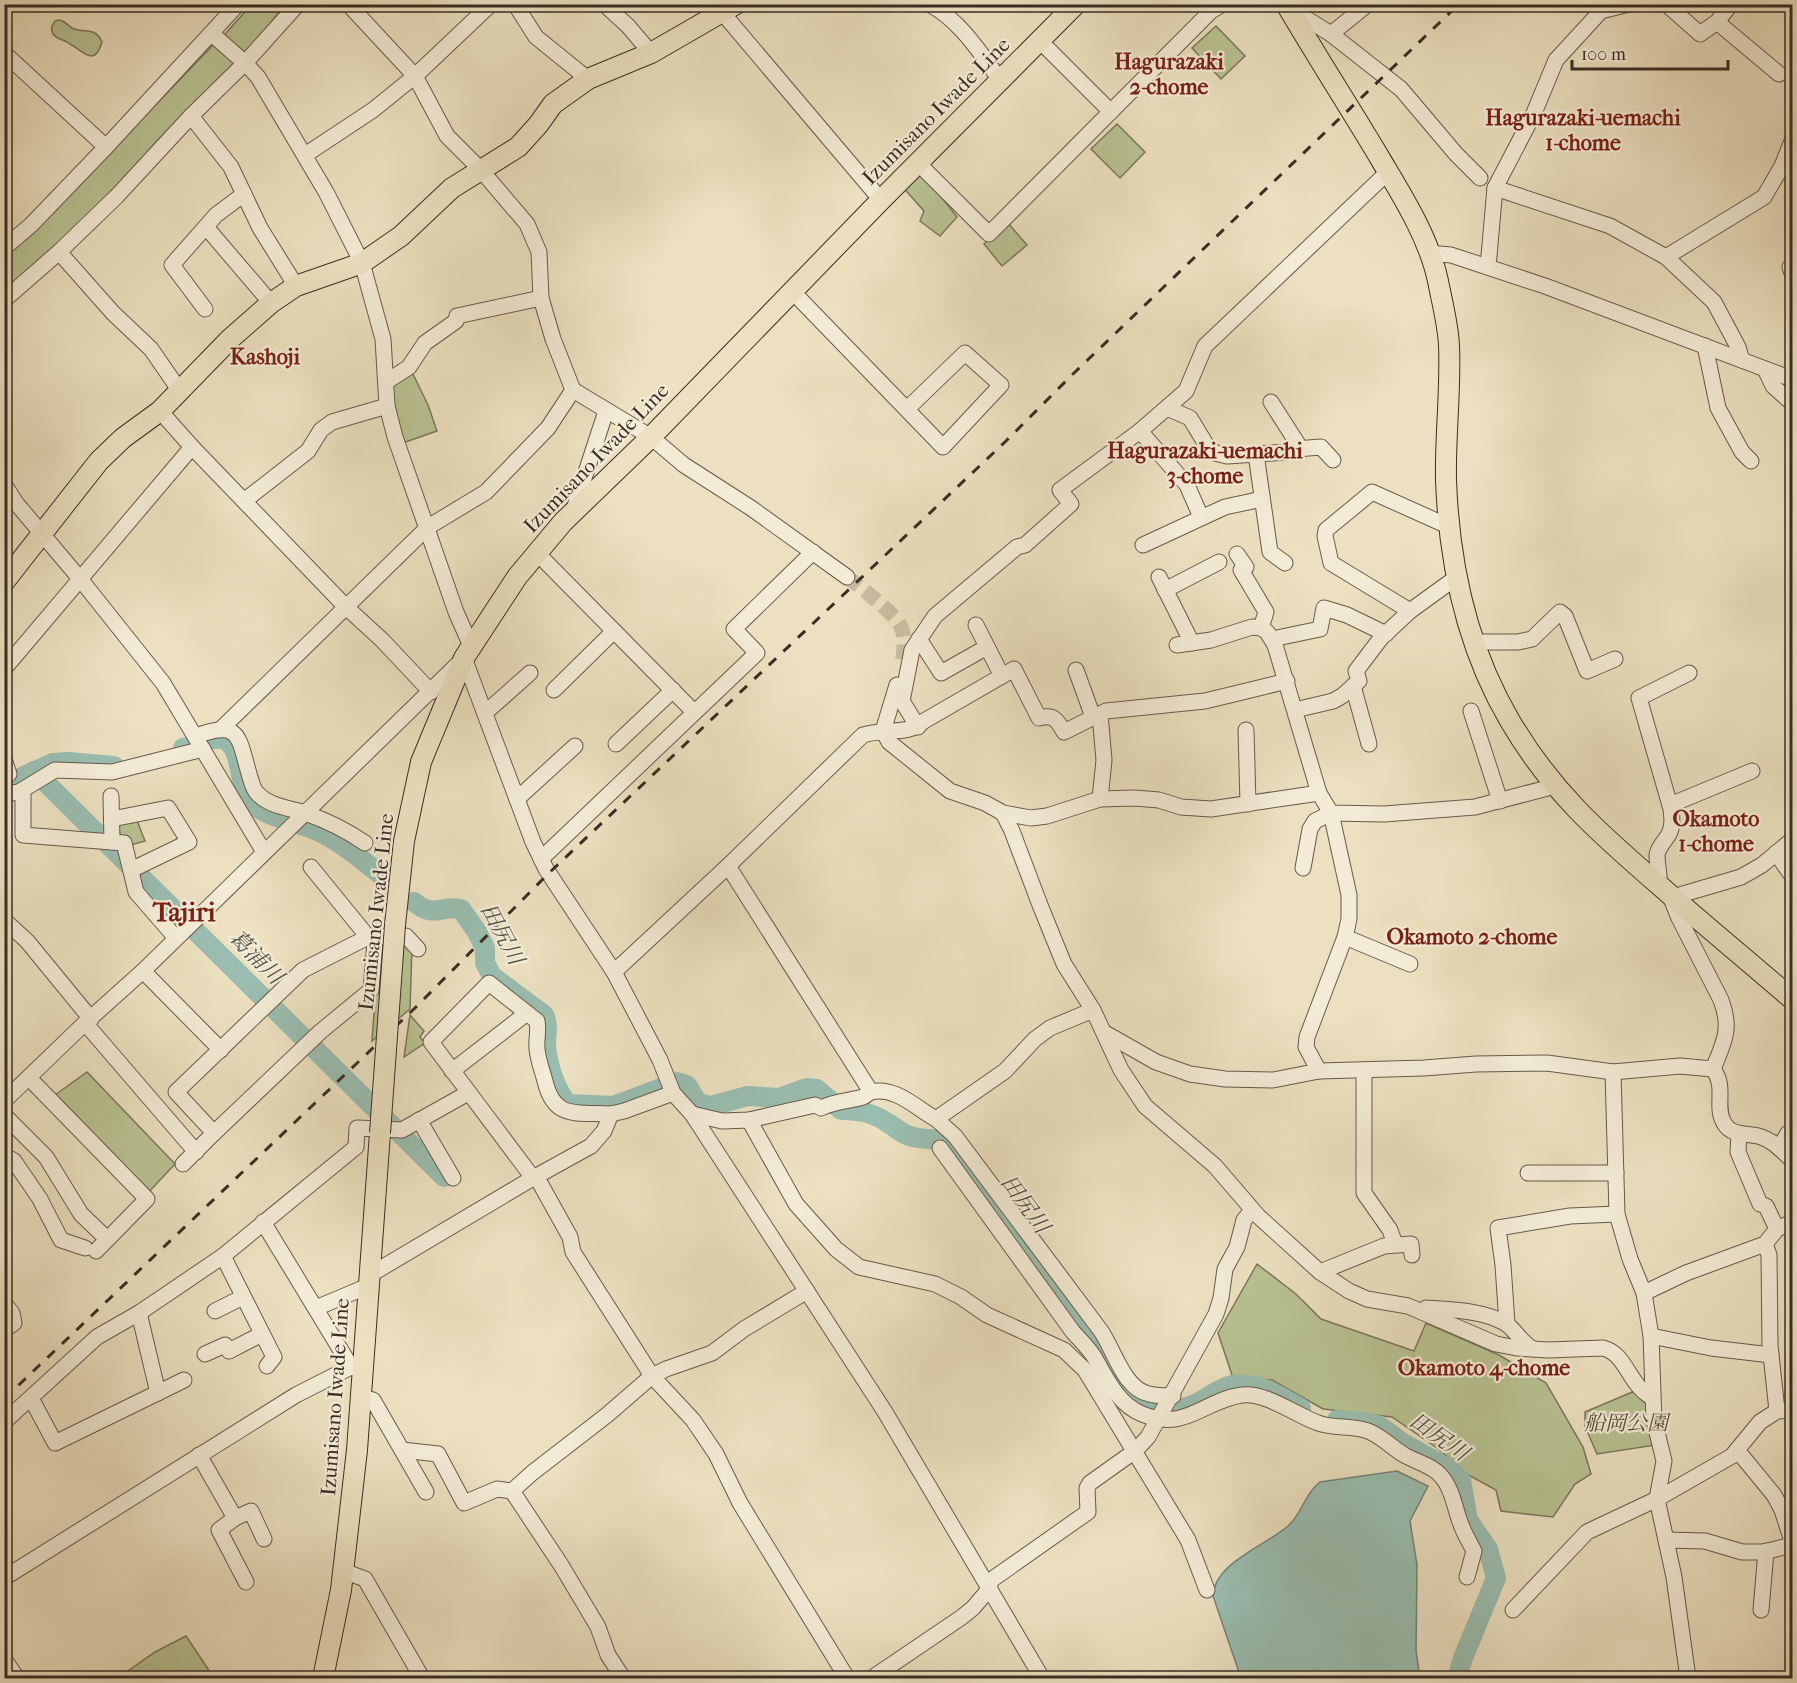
<svg xmlns="http://www.w3.org/2000/svg" width="1797" height="1683" font-family="'IM FELL French Canon','Noto Serif JP',serif">
<style>
.green{fill:#b8c292;stroke:#79785b;stroke-width:1.5}
.water{fill:#99bdaf;stroke:#738377;stroke-width:1.5}
.lines{fill:none;stroke-linecap:round;stroke-linejoin:round}
.river{stroke:#99bdaf;stroke-width:20}
.minor-tunnel{stroke:#c8bca1;stroke-width:15;stroke-dasharray:15 8;stroke-linecap:butt}
.minor-casing{stroke:#665a4b;stroke-width:17}
.major-casing{stroke:#3a2d24;stroke-width:22}
.minor{stroke:#f3ebd6;stroke-width:15}
.major{stroke:#ece0c0;stroke-width:20}
.rail{stroke:#3a2d24;stroke-width:3;stroke-dasharray:10 10;stroke-linecap:butt}
.major-bridge-casing{stroke:#3a2d24;stroke-width:22;stroke-linecap:butt}
.major-bridge{stroke:#ece0c0;stroke-width:20}
.labels{text-anchor:middle;dominant-baseline:central;stroke-width:4.5;stroke-linejoin:round;paint-order:stroke}
.street-label{font-size:21px;fill:#3a2d24;stroke:#f3ebd6}
.park-label{font-size:21px;font-style:italic;fill:#5a5240;stroke:#f3ebd6}
.neighbourhood-label{font-size:22px;font-weight:bold;fill:#7a1f14;stroke:#f3ebd6}
.water-label{font-size:22px;font-style:italic;fill:#525147;stroke:#f3ebd6}
.district-label{font-size:27px;font-weight:bold;fill:#7a1f14;stroke:#f3ebd6}
</style>
<rect width="100%" height="100%" fill="#ece0c0"/>
<filter id="stains"><feTurbulence type="fractalNoise" baseFrequency=".00333" numOctaves="4"/><feColorMatrix values="0 0 0 0 .2 0 0 0 0 .09 0 0 0 0 .02 0 0 0 .5 -.17"/></filter>
<radialGradient id="worn" r=".72"><stop offset=".6" stop-color="#630" stop-opacity="0"/><stop offset="1" stop-color="#630" stop-opacity=".3"/></radialGradient>
<g class="green">
<polygon points="251,5 285,5 246,53 241,53 225,37 225,34"/>
<path d="M59,20C66,21 67,25 72,28C84,34 95,26 102,42C95,68 83,51 70,44C65,40 56,39 53,34C50,29 52,25 55,21Z"/>
<polygon points="1216,26 1245,56 1221,79 1192,48"/>
<polygon points="213,45 218,46 235,60 236,65 194,103 155,143 139,163 78,227 5,292 4,257 42,223"/>
<polygon points="1117,124 1145,152 1120,178 1091,149"/>
<polygon points="918,167 957,217 940,236 920,221 924,211 900,184"/>
<polygon points="1007,222 1027,245 1002,266 984,244"/>
<polygon points="411,370 428,405 437,431 400,444 388,383"/>
<polygon points="136,818 145,841 131,845 121,839 118,824"/>
<polygon points="387,936 412,947 410,1009 372,1041 379,943"/>
<polygon points="410,1015 424,1031 420,1037 425,1043 404,1057"/>
<polygon points="87,1072 175,1164 146,1195 51,1098"/>
<polygon points="1257,1264 1296,1294 1321,1319 1414,1351 1426,1323 1499,1355 1546,1383 1583,1447 1591,1474 1575,1484 1553,1517 1501,1511 1496,1490 1470,1476 1437,1448 1392,1417 1323,1409 1272,1380 1233,1378 1218,1333"/>
<polygon points="1637,1390 1648,1406 1656,1445 1597,1454 1585,1426 1585,1412"/>
<polygon points="186,1636 214,1678 118,1678 155,1652"/>
</g>
<path class="water" d="M1397,1471L1428,1486L1410,1521L1417,1565L1416,1651L1420,1678H1241L1213,1596C1214,1563 1265,1546 1288,1526C1302,1514 1305,1493 1320,1482Z"/>
<g class="lines">
<g class="river">
<path d="M183,748C194,745 216,734 227,741C244,753 237,790 253,804C269,818 294,821 313,829C339,840 360,858 382,876"/>
<polyline points="34,771 444,1177"/>
<polyline points="4,785 53,763 68,762 114,766"/>
<path d="M414,902C435,919 439,905 461,909L477,932L485,948V963L492,976L544,1015C549,1026 546,1031 546,1043C546,1060 556,1092 568,1104L613,1106L677,1082L687,1085L698,1103L711,1106L748,1096L779,1098L807,1088L817,1089L841,1110C861,1110 874,1113 891,1125C896,1128 901,1133 907,1135C921,1141 936,1137 949,1143L1043,1270L1122,1390C1145,1409 1167,1416 1195,1404C1207,1399 1218,1388 1232,1385C1258,1381 1279,1396 1301,1408"/>
<polyline points="1337,1420 1365,1422 1380,1426 1403,1443 1451,1470 1461,1480 1468,1520 1488,1549 1496,1578 1463,1658 1457,1678"/>
</g>
<path class="minor-tunnel" d="M847,577C859,586 894,613 900,625C907,637 903,654 902,667"/>
<defs>
<g id="minor">
<polyline points="348,4 415,76 447,136 480,169 527,224 539,252 541,298 553,339 573,390 651,437 684,465 751,508 847,577"/>
<polyline points="515,4 536,37 588,79"/>
<polyline points="604,4 628,26 651,53"/>
<polyline points="715,4 881,200"/>
<path d="M929,4C960,20 981,54 1001,81"/>
<polyline points="1666,4 1700,34 1717,22 1731,4"/>
<polyline points="1289,8 1331,34 1401,89 1456,154 1480,178"/>
<polyline points="1717,22 1779,74"/>
<polyline points="212,34 245,63 258,77 326,192 362,263 383,339 387,406 395,437 456,612 471,646"/>
<polyline points="1331,34 1368,4"/>
<polyline points="1040,41 1111,112"/>
<polyline points="4,53 106,147"/>
<polyline points="191,116 231,167 260,228 296,286"/>
<polyline points="305,155 373,110 415,76 491,4"/>
<polyline points="918,163 989,234 1211,11 1223,4"/>
<polyline points="1495,188 1610,226 1666,257 1714,302 1738,347 1742,360"/>
<polyline points="206,227 271,303"/>
<polyline points="4,248 31,225 106,147 238,4"/>
<polyline points="59,252 113,313 151,349 180,391"/>
<polyline points="1428,253 1451,255 1545,286 1792,379"/>
<polyline points="1666,257 1764,197 1782,166 1792,141"/>
<polyline points="1488,267 1495,188 1534,113 1556,60 1601,11 1629,4"/>
<polyline points="1790,267 1792,273"/>
<polyline points="792,291 943,447 1001,385 965,353 907,409"/>
<polyline points="4,300 59,252 116,197 191,116 245,63 298,4"/>
<polyline points="205,309 172,265 216,215 244,194"/>
<polyline points="1705,346 1718,408 1742,452 1751,461"/>
<polyline points="1765,369 1773,386 1792,403"/>
<polyline points="386,382 409,367 425,343 456,321 457,316 541,298"/>
<polyline points="1271,402 1301,449"/>
<polyline points="1167,408 1190,418 1207,446 1215,453 1227,456 1287,452 1296,449 1321,447 1333,460"/>
<polyline points="160,411 192,447 346,607 382,640 431,692"/>
<polyline points="1140,431 1187,485 1201,517"/>
<polyline points="1256,454 1270,552 1285,563"/>
<polyline points="4,484 16,503 81,580 163,683 264,852"/>
<polyline points="244,501 308,451 321,430 332,422 387,406"/>
<polyline points="573,512 606,411"/>
<polyline points="1143,545 1225,507 1262,499"/>
<polyline points="537,553 694,712"/>
<polyline points="1237,554 1246,567 1241,570 1266,612 1261,628"/>
<polyline points="1159,577 1192,643"/>
<polyline points="1165,590 1219,562"/>
<polyline points="1410,611 1331,563 1325,536 1326,530 1372,492 1450,527"/>
<polyline points="976,625 1002,676"/>
<polyline points="919,639 941,673 987,647"/>
<polyline points="1272,639 1320,629 1324,608 1347,615 1386,634"/>
<polyline points="1474,642 1518,642 1532,639 1560,612 1565,616 1587,671 1615,659"/>
<polyline points="1177,645 1211,640 1252,627 1261,628 1267,632 1275,645 1319,793"/>
<polyline points="4,669 192,447"/>
<polyline points="1076,670 1093,717"/>
<polyline points="1353,686 1369,744"/>
<polyline points="554,690 614,631"/>
<polyline points="1295,710 1333,701 1342,696 1359,681 1356,671 1381,638 1410,611 1457,577"/>
<polyline points="1471,711 1500,801"/>
<polyline points="485,713 530,673"/>
<polyline points="1100,714 1104,760 1100,799"/>
<polyline points="918,727 902,701 912,650 935,616 1017,547 1025,545 1071,504 1060,490 1140,431 1186,391 1205,346 1388,172"/>
<polyline points="221,729 428,527 486,492 548,428 573,390"/>
<polyline points="1246,730 1248,804"/>
<polyline points="883,731 889,742 950,791 985,803 1003,813 1031,818 1047,816 1100,799 1135,798 1159,800 1181,807 1211,809 1319,793 1331,813 1384,814 1475,807 1555,786"/>
<polyline points="883,731 897,685"/>
<path d="M196,736C242,719 238,738 250,777C252,783 253,789 257,793C269,807 292,808 308,814C330,822 346,830 365,843"/>
<polyline points="616,744 673,690"/>
<polyline points="4,759 9,774"/>
<polyline points="23,790 23,835 112,842"/>
<polyline points="4,794 19,792 55,770 112,772 203,749"/>
<polyline points="111,796 112,842 124,843 136,892 176,938"/>
<polyline points="517,799 575,746"/>
<polyline points="1670,805 1752,771"/>
<path d="M1003,813L1012,831L1040,905L1064,964L1093,1010L1121,1070L1145,1106L1215,1166L1258,1216L1320,1272L1349,1291L1367,1299L1408,1306L1496,1344L1517,1348L1548,1350L1603,1348C1623,1353 1627,1375 1641,1389C1644,1393 1649,1395 1652,1398"/>
<polyline points="112,819 168,808 189,842 131,870"/>
<polyline points="1776,853 1792,876"/>
<polyline points="541,859 757,653 734,629 813,552"/>
<polyline points="728,866 871,1092"/>
<polyline points="1303,868 1310,829 1315,821 1331,813 1349,895 1349,919 1345,937 1307,1037 1306,1047 1319,1071"/>
<path d="M1659,884C1660,874 1657,865 1657,855C1658,847 1665,841 1669,834C1673,826 1672,818 1671,809L1639,698L1689,673"/>
<path d="M1670,896L1679,918L1721,1000C1732,1029 1724,1042 1713,1069"/>
<polyline points="1673,897 1741,877 1762,865 1792,840"/>
<polyline points="4,920 27,941 91,1019"/>
<polyline points="1345,937 1410,964"/>
<polyline points="143,971 221,1050"/>
<path d="M614,972L728,866L863,735C882,728 909,736 924,721L1014,669L1039,718C1054,714 1057,720 1064,732L1106,711L1205,701L1287,681"/>
<polyline points="85,1023 196,1152"/>
<path d="M1105,1033L1156,1062L1190,1074L1225,1079L1273,1080L1319,1071L1424,1068L1476,1064L1547,1063L1613,1072L1680,1066L1713,1069C1727,1087 1714,1106 1724,1123C1731,1136 1746,1133 1758,1136C1773,1140 1781,1150 1792,1160"/>
<polyline points="1364,1070 1364,1193 1390,1230 1395,1244"/>
<polyline points="452,1071 527,1013"/>
<polyline points="1613,1072 1617,1214 1630,1259 1644,1293 1651,1336 1654,1420 1664,1461 1657,1499 1674,1577 1688,1678"/>
<polyline points="29,1078 147,1199 96,1251"/>
<polyline points="4,1101 85,1023 143,971 464,658 533,842 546,869 614,972 660,1060 673,1093 692,1114 885,1412 1042,1678"/>
<path d="M692,1114L722,1121L749,1120L815,1105L821,1108C835,1101 849,1101 863,1097C866,1096 868,1093 871,1092C896,1086 917,1109 936,1119L1005,1071L1035,1039L1050,1028L1093,1010"/>
<polyline points="4,1115 46,1157 81,1214 107,1239"/>
<path d="M936,1119L955,1136L1101,1331C1114,1350 1124,1389 1149,1394C1156,1396 1165,1396 1173,1396"/>
<polyline points="419,1120 453,1178"/>
<polyline points="749,1120 796,1204 836,1249 859,1267 935,1284 961,1297 987,1315 1064,1350 1085,1370 1188,1540 1207,1590"/>
<polyline points="214,1133 320,1032 371,990 375,942 368,937 311,867"/>
<path d="M940,1148L1073,1332C1081,1341 1090,1349 1096,1360C1107,1380 1119,1405 1142,1414C1186,1432 1204,1400 1242,1395C1265,1392 1296,1415 1318,1423C1334,1429 1352,1425 1368,1431C1382,1436 1393,1449 1406,1456C1417,1462 1433,1466 1441,1476C1453,1489 1455,1511 1462,1527C1465,1535 1470,1543 1474,1551L1467,1577"/>
<polyline points="1779,1148 1788,1133 1792,1131"/>
<polyline points="4,1155 14,1161 40,1199 61,1240 85,1248"/>
<polyline points="183,1164 214,1133 176,1092 303,970 368,937 406,936 418,949"/>
<polyline points="1528,1173 1616,1173"/>
<polyline points="536,1176 570,1237 573,1252 652,1376 693,1420 716,1454 740,1503 847,1678"/>
<path d="M533,1178L431,1042L489,983L537,1021C539,1031 536,1039 537,1049C538,1060 542,1070 545,1081C554,1120 577,1112 611,1114"/>
<polyline points="263,1222 351,1367"/>
<polyline points="1777,1229 1792,1222"/>
<polyline points="1765,1244 1769,1255 1770,1345 1777,1411"/>
<polyline points="223,1256 274,1357 267,1366"/>
<polyline points="1320,1272 1384,1246 1411,1244 1412,1255"/>
<polyline points="368,1276 533,1178 591,1146 604,1131 611,1114 624,1111 673,1093"/>
<polyline points="1644,1293 1686,1273 1765,1244 1777,1229 1766,1206 1760,1204 1738,1152 1739,1134"/>
<polyline points="4,1303 12,1313 14,1323 4,1330"/>
<polyline points="316,1308 368,1286"/>
<path d="M1426,1308C1452,1310 1482,1310 1505,1323C1516,1330 1521,1343 1533,1349"/>
<polyline points="215,1311 243,1297"/>
<polyline points="139,1313 158,1393"/>
<polyline points="1507,1324 1503,1265 1498,1228 1570,1216 1617,1214"/>
<polyline points="1651,1336 1711,1348 1771,1355"/>
<polyline points="205,1354 225,1345 229,1351 262,1334"/>
<polyline points="360,1397 373,1400 426,1492"/>
<polyline points="31,1398 55,1443 184,1380"/>
<polyline points="4,1422 97,1337 139,1313 223,1256 356,1147 357,1128 402,1130 468,1093"/>
<polyline points="402,1450 438,1454 464,1503 497,1489 512,1491 561,1565 598,1627 608,1655 623,1678"/>
<polyline points="1737,1450 1774,1495 1782,1510 1792,1541"/>
<polyline points="199,1455 235,1518"/>
<polyline points="512,1491 532,1473 607,1415 652,1376 666,1369 712,1353 744,1329 807,1291"/>
<polyline points="1666,1540 1705,1541 1742,1552 1764,1552 1792,1545"/>
<polyline points="343,1571 365,1579 422,1678"/>
<polyline points="4,1578 296,1395 351,1367 362,1368"/>
<polyline points="246,1582 219,1530 235,1518 251,1511 264,1539"/>
<polyline points="987,1583 1088,1512 1087,1488 1090,1483 1135,1451 1148,1437 1216,1314 1221,1298 1225,1269 1237,1247 1244,1220 1252,1210"/>
<polyline points="1513,1610 1587,1532 1657,1499 1732,1456 1760,1422 1777,1411 1792,1410"/>
<polyline points="1761,1610 1766,1551"/>
<polyline points="4,1659 17,1678"/>
<polyline points="872,1678 962,1617 973,1608 990,1588"/>
</g>
<g id="major">
<path d="M1286,4C1317,57 1350,108 1381,160C1403,197 1429,238 1438,281C1442,302 1448,324 1449,345C1451,390 1445,435 1446,480C1449,563 1467,648 1510,721C1551,791 1599,833 1659,885C1703,924 1748,961 1792,999"/>
<polyline points="4,582 99,461 123,438 160,411 230,339 271,303 296,286 362,263 401,236 452,188 518,147 538,125 553,104 588,79 651,53 736,4"/>
<polyline points="395,925 404,841 421,762 464,658 517,577 563,522 651,437 881,200 1076,4"/>
<polyline points="323,1678 341,1590 357,1450 380,1133"/>
</g>
</defs>
<use href="#minor" class="minor-casing"/>
<use href="#major" class="major-casing"/>
<use href="#minor" class="minor"/>
<use href="#major" class="major"/>
<polyline class="rail" points="4,1399 416,1007 549,873 1006,441 1074,373 1459,4"/>
<defs>
<polyline id="major-bridge" points="380,1133 395,925"/>
</defs>
<use href="#major-bridge" class="major-bridge-casing"/>
<use href="#major-bridge" class="major-bridge"/>
</g>
<g class="labels">
<g class="street-label">
<text transform="translate(936 111) rotate(-45)">Izumisano Iwade Line</text>
<text transform="translate(596 458) rotate(-46)">Izumisano Iwade Line</text>
<text transform="translate(376 912) rotate(-84)">Izumisano Iwade Line</text>
<text transform="translate(335 1397) rotate(-86)">Izumisano Iwade Line</text>
</g>
<g class="park-label">
<text x="1626" y="1423">船岡公園</text>
</g>
<g class="neighbourhood-label">
<text x="1169" y="62">Hagurazaki<tspan x="1169" dy="25">2-chome</tspan></text>
<text x="1583" y="118">Hagurazaki-uemachi<tspan x="1583" dy="25">1-chome</tspan></text>
<text x="265" y="357">Kashoji</text>
<text x="1205" y="451">Hagurazaki-uemachi<tspan x="1205" dy="25">3-chome</tspan></text>
<text x="1716" y="819">Okamoto<tspan x="1716" dy="25">1-chome</tspan></text>
<text x="1472" y="937">Okamoto 2-chome</text>
<text x="1484" y="1368">Okamoto 4-chome</text>
</g>
<g class="water-label">
<text transform="translate(502 934) rotate(62)">田尻川</text>
<text transform="translate(256 957) rotate(45)">葛浦川</text>
<text transform="translate(1025 1204) rotate(54)">田尻川</text>
<text transform="translate(1439 1437) rotate(35)">田尻川</text>
</g>
<g class="district-label">
<text x="184" y="912">Tajiri</text>
</g>
</g>
<rect width="1797" height="1683" fill="none" stroke="#ece0c0" stroke-width="24"/>
<rect x="6" y="6" width="1785" height="1671" fill="none" stroke="#3a2d24" stroke-width="3"/>
<rect x="12" y="12" width="1773" height="1659" fill="none" stroke="#3a2d24" stroke-width="1.5"/>
<path d="M1572 60v9h156v-9" fill="none" stroke="#3a2d24" stroke-width="3"/>
<text x="1581" y="60" font-size="18" fill="#3a2d24" stroke="#f3ebd6" stroke-width="4.5" paint-order="stroke">100 m</text>
<rect width="100%" height="100%" filter="url(#stains)"/>
<rect width="100%" height="100%" fill="url(#worn)"/>
</svg>
